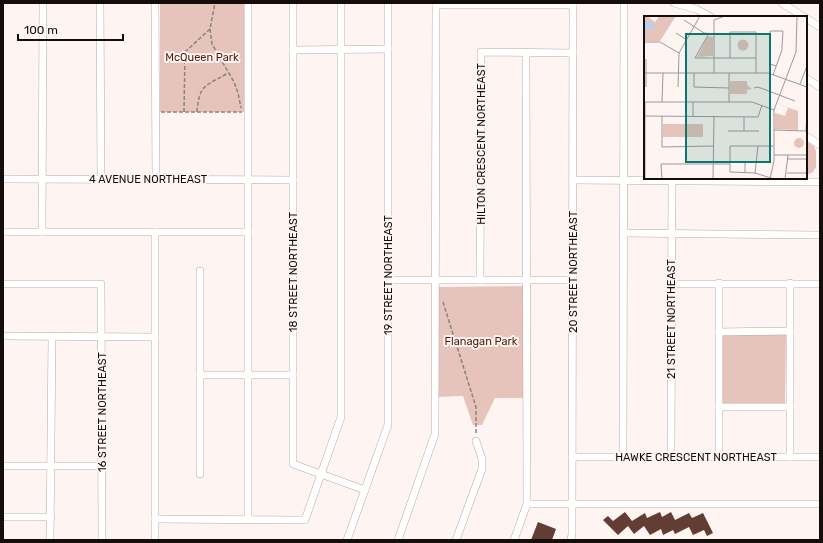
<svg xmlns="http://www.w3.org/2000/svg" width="823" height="543" font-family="Rubik,sans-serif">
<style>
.green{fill:#e6c4bb}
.building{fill:#623d33}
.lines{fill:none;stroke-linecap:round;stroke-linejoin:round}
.minor-casing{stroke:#bba8a3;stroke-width:8}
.path{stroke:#8a8280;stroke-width:1.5;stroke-dasharray:4 2;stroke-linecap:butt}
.minor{stroke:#fff;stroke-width:7}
.labels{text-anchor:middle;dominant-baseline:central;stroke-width:4;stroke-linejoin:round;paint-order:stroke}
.park-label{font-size:11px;fill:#50190c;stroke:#fef5f3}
.street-label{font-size:11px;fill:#140d0c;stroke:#fef5f3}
.inset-road{fill:none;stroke:#a09897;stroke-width:1}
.view{fill:#0f766e;fill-opacity:0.15;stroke:#0f766e;stroke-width:2}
.inset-edge{fill:none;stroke:#140d0c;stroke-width:2}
</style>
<rect width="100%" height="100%" fill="#fef5f3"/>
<g class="green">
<rect x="160" y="3" width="85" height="109"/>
<polygon points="806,141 814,146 816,151 816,167 813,172 807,175"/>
<polygon points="524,286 525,398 495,398 482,425 473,425 463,396 438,397 437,287"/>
<polygon points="723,335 786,335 785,403 722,403"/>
</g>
<g class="building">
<polygon points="625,512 632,521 645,513 647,518 660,512 662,517 671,512 675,520 689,513 692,518 703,513 713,533 707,536 704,530 693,535 689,527 675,534 673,530 663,535 661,529 650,535 644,526 634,534 628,526 618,535 603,520 608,516 613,521"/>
<polygon points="538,522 556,529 552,540 531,540"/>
</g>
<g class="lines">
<defs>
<g id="minor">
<polyline points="100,3 101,179"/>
<polyline points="155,3 156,179"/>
<polyline points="293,3 293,464 365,490"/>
<polyline points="674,3 696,9 711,17"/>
<polyline points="782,3 804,17"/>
<polyline points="436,5 573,5"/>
<polyline points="806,18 820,27"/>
<polyline points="293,50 388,49"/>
<polyline points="806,78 820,87"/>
<polyline points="806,136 820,145"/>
<polyline points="3,179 293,180"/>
<polyline points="573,180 820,182"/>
<polyline points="3,232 248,232"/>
<polyline points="42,232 43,3"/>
<polyline points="623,233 820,235"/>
<polyline points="388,280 573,280"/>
<polyline points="480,280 481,52 573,53"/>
<polyline points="719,283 719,457"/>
<polyline points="3,284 101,284 102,540"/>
<polyline points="671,284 820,284"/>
<polyline points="719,332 790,331"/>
<polyline points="3,336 155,337"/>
<polyline points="200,375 293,375"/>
<polyline points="719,407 790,407"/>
<polyline points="671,456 672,178"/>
<polyline points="572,457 820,457"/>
<polyline points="623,457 624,3"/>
<polyline points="790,457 790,283"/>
<polyline points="3,466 102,466"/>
<polyline points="200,474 200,271"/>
<polyline points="527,504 820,504"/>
<polyline points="3,517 51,517"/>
<polyline points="155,519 305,520 341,417 341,3"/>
<polyline points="248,520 248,3"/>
<polyline points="50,540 52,336"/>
<polyline points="155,540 155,232"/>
<polyline points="347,540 388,425 388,3"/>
<polyline points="398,540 435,434 436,3"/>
<polyline points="456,540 482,469 482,459 476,441"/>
<polyline points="514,540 527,504 526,52"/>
<polyline points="571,540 572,534 573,3"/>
</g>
</defs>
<use href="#minor" class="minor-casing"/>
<g class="path">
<polyline points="210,29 212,44 234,82 238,93 241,108"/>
<polyline points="161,112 242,112"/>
<polyline points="184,112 185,52 210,29 215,3"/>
<path d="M197,112C199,84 206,86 228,73"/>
<polyline points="443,302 476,407 476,435"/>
</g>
<use href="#minor" class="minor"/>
</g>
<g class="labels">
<g class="park-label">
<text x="202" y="57">McQueen Park</text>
<text x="481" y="341">Flanagan Park</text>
</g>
<g class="street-label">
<text transform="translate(481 144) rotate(-90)">HILTON CRESCENT NORTHEAST</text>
<text x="148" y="179">4 AVENUE NORTHEAST</text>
<text transform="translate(293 272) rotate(-90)">18 STREET NORTHEAST</text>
<text transform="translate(573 272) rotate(-90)">20 STREET NORTHEAST</text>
<text transform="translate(388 275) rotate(-90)">19 STREET NORTHEAST</text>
<text transform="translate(671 319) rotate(-90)">21 STREET NORTHEAST</text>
<text transform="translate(102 412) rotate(-90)">16 STREET NORTHEAST</text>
<text x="696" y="457">HAWKE CRESCENT NORTHEAST</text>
</g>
</g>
<g transform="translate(644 16)">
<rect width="163" height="163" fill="#fef5f3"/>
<path d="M3,0L11,6L15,0H32L16,25H0V1ZM64,20L69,21V40L53,41ZM93.5 29a5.5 5.5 0 1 1 11 0a5.5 5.5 0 1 1-11 0ZM86,65H103V69L108,73L103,74V78H86ZM134,88L154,95V114L131,113V97L141,100L144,92ZM19,108H59V121H19ZM150 127a5 5 0 1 1 10 0a5 5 0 1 1-10 0Z" fill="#e6c4bb"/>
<path d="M0,4L11,9L10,13L4,11V18H0L3,14L0,13V10H4L0,9Z" fill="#b8cef1"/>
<path class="inset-road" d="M97,0H137M40,4L60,17L70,18M32,17L43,24M64,19L51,42H112M0,26H16L35,37M86,42V16H112V57M0,57H124L163,71M50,57V71L85,72M70,57V4L81,0M129,59L138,34V31L139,15H126V48L132,50M156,68L163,50M2,71V43M34,71L35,37L56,0M110,72L114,71L151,85M0,86H108L130,94M1,86V163M18,86L19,57M49,86V100M85,86V57M1,100L114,101L118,89M18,100V131L69,130M130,114L163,115M84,115H115M100,115V101M162,115L163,94M130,130H86V156L111,157L130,163M130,139H163M144,143H163M101,156V146H114M111,157L114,130M143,157H162M18,163L17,148H86M69,163L70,101M126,163L130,145V94L152,36L153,0M141,163L144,139"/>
<path class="view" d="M42,18H126V146H42Z"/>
<rect width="163" height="163" class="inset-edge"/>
</g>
<rect width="823" height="543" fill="none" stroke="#140d0c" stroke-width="8"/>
<path d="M18 34v6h105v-6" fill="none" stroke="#140d0c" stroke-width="2"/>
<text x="24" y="34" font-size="12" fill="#140d0c" stroke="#fef5f3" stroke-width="3" paint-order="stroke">100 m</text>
</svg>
